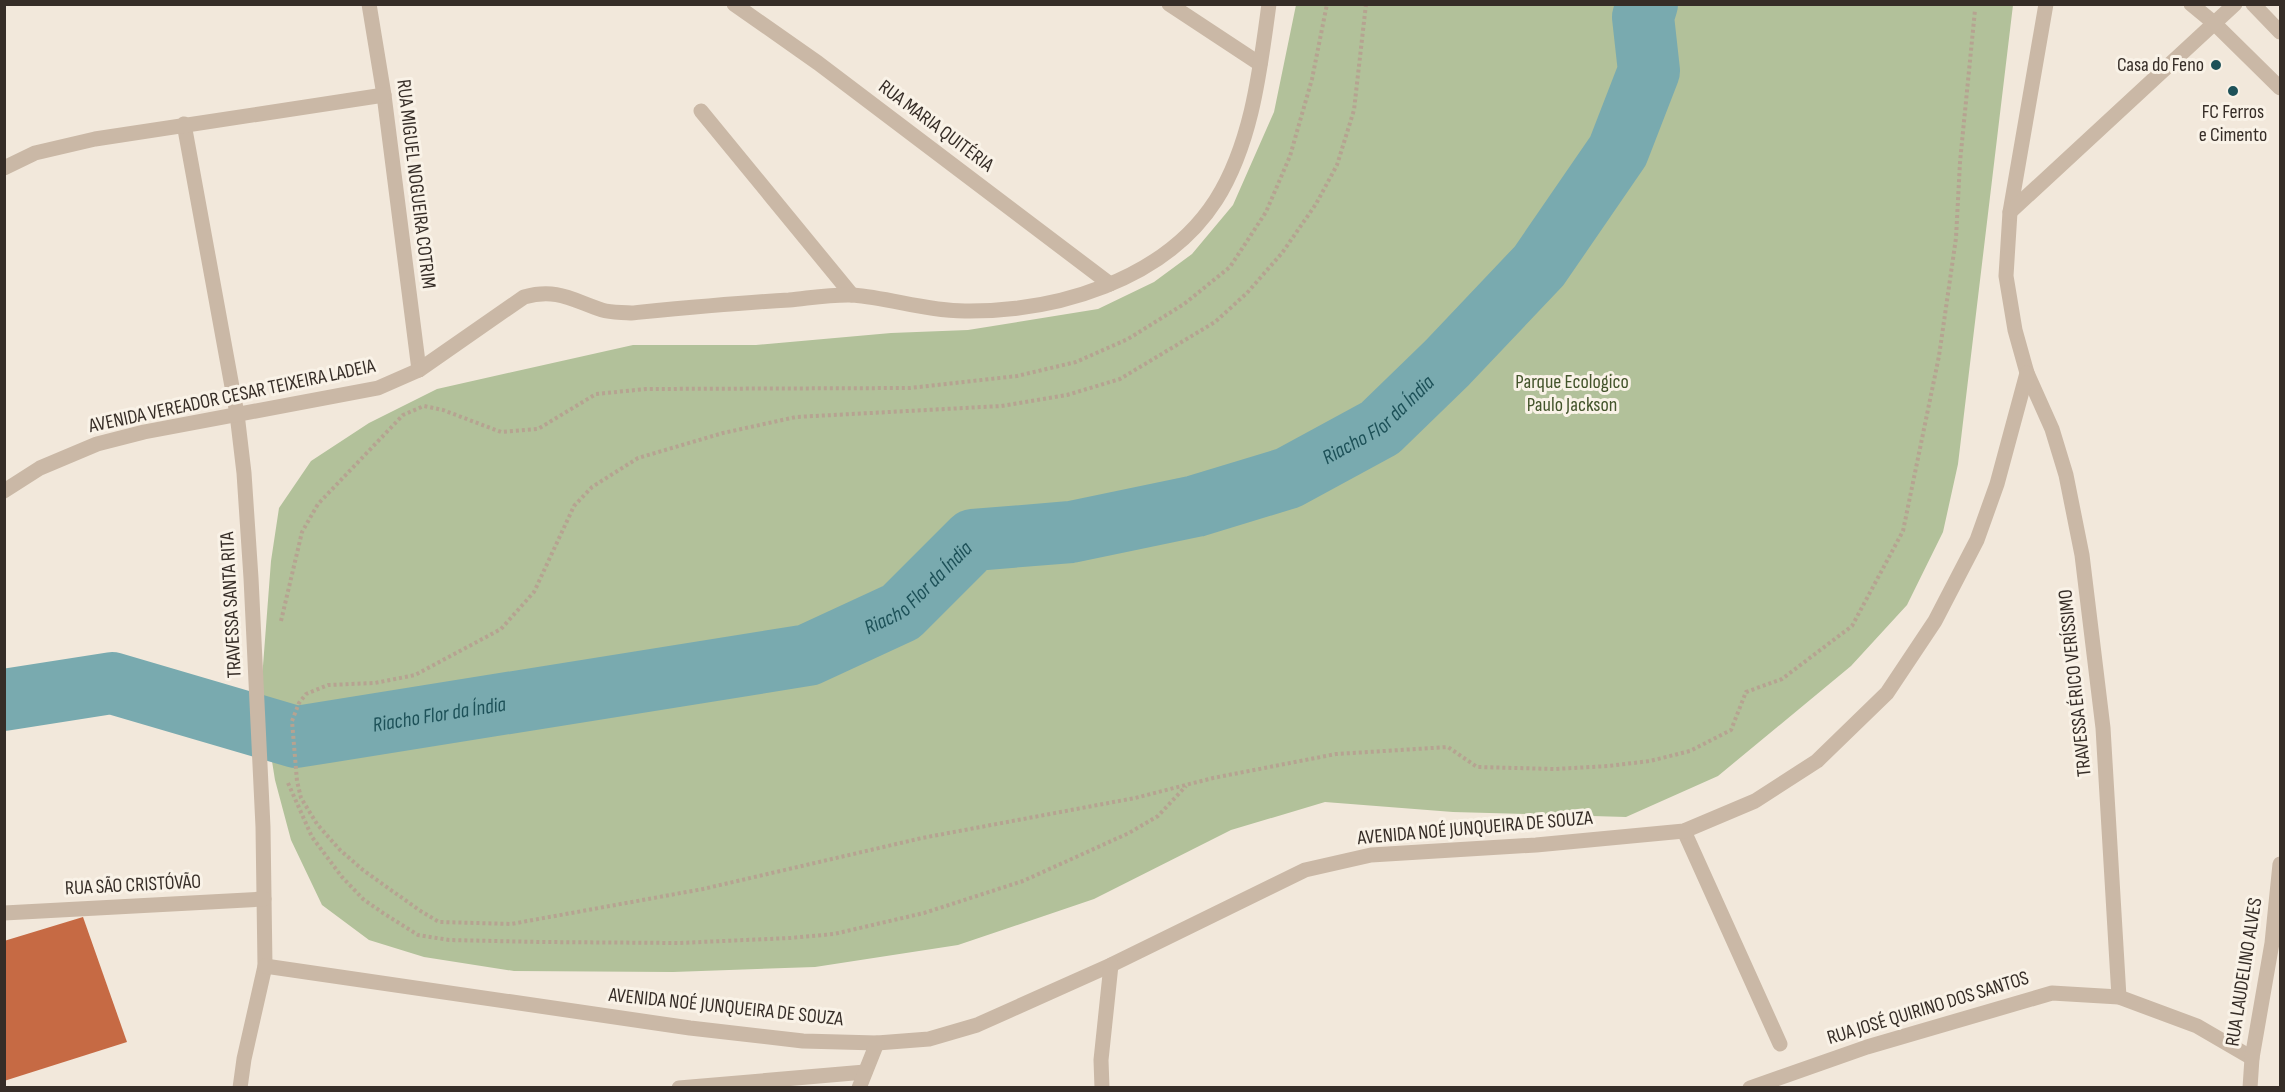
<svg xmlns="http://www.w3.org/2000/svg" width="2285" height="1092" font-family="'Sofia Sans Condensed',sans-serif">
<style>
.green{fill:#b2c19a}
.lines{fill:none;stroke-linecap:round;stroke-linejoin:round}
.river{stroke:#79aaaf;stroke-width:62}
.building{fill:#c66a44}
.path{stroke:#b6a391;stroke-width:4;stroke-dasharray:3 3;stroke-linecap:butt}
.minor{stroke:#cab8a6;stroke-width:15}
.poi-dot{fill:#1d5158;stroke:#f9f2e7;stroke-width:2}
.labels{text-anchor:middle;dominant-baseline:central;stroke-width:6;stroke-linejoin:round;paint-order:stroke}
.poi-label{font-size:20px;fill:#362d27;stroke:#f9f2e7;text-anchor:end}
.street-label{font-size:20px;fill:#362d27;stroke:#f9f2e7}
.park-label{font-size:20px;fill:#43542b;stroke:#f9f2e7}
.water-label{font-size:21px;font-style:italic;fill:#1d5158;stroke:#f9f2e7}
</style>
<rect width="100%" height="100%" fill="#f2e8db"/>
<polygon class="green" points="1296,5 2013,5 1958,464 1943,532 1907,605 1851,666 1718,776 1626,817 1453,812 1325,802 1231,830 1094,899 958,945 815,967 673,972 514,971 424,957 369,940 322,905 291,840 275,780 261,692 271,561 279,508 311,461 369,423 437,389 633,345 756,345 891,333 968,330 1098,309 1154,282 1192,254 1233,205 1274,112"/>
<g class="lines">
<path class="river" id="s1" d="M4,700L112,683L296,737L808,655L901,612L973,540L1071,532L1196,506L1288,478L1380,428L1447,363L1539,266L1618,151L1649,71L1643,17L1647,4"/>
</g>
<polygon class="building" points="83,917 127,1042 4,1081 4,941"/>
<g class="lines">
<g class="path">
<polyline points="1366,4 1354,110 1337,165 1316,204 1282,253 1247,293 1215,322 1120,379 1067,395 1001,406 796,417 723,433 638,458 592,487 574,506 534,592 501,629 415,675 375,683 328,685 306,694 299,703 292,721 297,781 301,798 317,824 340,850 363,870 419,910 439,922 511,924 703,889 922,838 1135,798 1213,778 1336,754 1448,747 1477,767 1555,769 1608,766 1650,761 1690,751 1731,730 1746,692 1782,679 1852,626 1903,531 1939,356 1956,238 1960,162 1975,10"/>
<polyline points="281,621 302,532 318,504 403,415 424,406 443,410 501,432 538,429 596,394 646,389 910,388 1017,376 1076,362 1128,339 1184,304 1230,267 1266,212 1290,156 1312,79 1327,4"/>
<polyline points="288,783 312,837 342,877 363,899 383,913 418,935 449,940 540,942 679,943 790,938 834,934 924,913 1023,881 1129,833 1158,816 1186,786"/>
</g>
<g class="minor">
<polyline points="369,4 384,95 419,370"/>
<polyline points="734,4 818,63 1110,284"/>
<polyline points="1169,4 1260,64"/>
<polyline points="2046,4 2010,212 2006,276 2015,330 2027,373 2052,429 2066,475 2082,555 2103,728 2119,997"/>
<polyline points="2191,4 2214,23 2280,88"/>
<polyline points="2253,4 2280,32"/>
<polyline points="701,111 852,295"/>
<polyline points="184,124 237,414 244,473 251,578 263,827 265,966 244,1059 240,1088"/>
<polyline points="4,168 35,153 95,139 384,95"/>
<polyline points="2010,212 2235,4"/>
<path d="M4,491L40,468L97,444L144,432L378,388L419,370L524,297C557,288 572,300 602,310C611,313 622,312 631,313C684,308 736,303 789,300C810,298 832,294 853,295C890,298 927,311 965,311C1055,312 1164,281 1216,200C1252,143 1260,70 1269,4"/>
<polyline points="1684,831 1780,1044"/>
<polyline points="4,913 264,899"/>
<polyline points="265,966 690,1028 803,1041 877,1043 929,1039 977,1025 1111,965 1305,870 1371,855 1536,845 1684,831 1755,801 1817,761 1887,693 1935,621 1977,540 1997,484 2027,373"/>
<polyline points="679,1088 865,1072"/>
<polyline points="859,1088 877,1043"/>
<polyline points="1102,1088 1101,1060 1111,965"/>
<polyline points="1750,1088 1867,1047 2052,993 2119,997 2197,1026 2252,1058"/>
<polyline points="2250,1088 2252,1058 2272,943 2280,864"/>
</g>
</g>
<g class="poi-dot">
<circle cx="2216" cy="65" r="6"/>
<circle cx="2233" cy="91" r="6"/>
</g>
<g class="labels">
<g class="poi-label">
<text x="2204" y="65">Casa do Feno</text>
<text x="2233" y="112" text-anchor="middle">FC Ferros<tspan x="2233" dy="23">e Cimento</tspan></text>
</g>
<g class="street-label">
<text transform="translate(936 126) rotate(37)">RUA MARIA QUITÉRIA</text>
<text transform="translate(416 184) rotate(83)">RUA MIGUEL NOGUEIRA COTRIM</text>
<text transform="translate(232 396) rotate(-12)">AVENIDA VEREADOR CESAR TEIXEIRA LADEIA</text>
<text transform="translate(231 605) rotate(-93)">TRAVESSA SANTA RITA</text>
<text transform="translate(2075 683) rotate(-96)">TRAVESSA ÉRICO VERÍSSIMO</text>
<text transform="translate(1475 828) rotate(-5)">AVENIDA NOÉ JUNQUEIRA DE SOUZA</text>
<text transform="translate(133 885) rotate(-3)">RUA SÃO CRISTÓVÃO</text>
<text transform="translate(2244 972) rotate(-81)">RUA LAUDELINO ALVES</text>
<text transform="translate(726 1007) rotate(6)">AVENIDA NOÉ JUNQUEIRA DE SOUZA</text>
<text transform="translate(1928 1008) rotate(-17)">RUA JOSÉ QUIRINO DOS SANTOS</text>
</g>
<g class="park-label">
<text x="1572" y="382">Parque Ecologico<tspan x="1572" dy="23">Paulo Jackson</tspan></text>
</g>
<g class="water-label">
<text stroke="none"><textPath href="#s1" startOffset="1454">Riacho Flor da Índia</textPath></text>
<text stroke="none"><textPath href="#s1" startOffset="950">Riacho Flor da Índia</textPath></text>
<text stroke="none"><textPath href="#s1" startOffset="446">Riacho Flor da Índia</textPath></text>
</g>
</g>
<rect width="2285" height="1092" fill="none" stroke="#362d27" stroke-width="12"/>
</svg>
